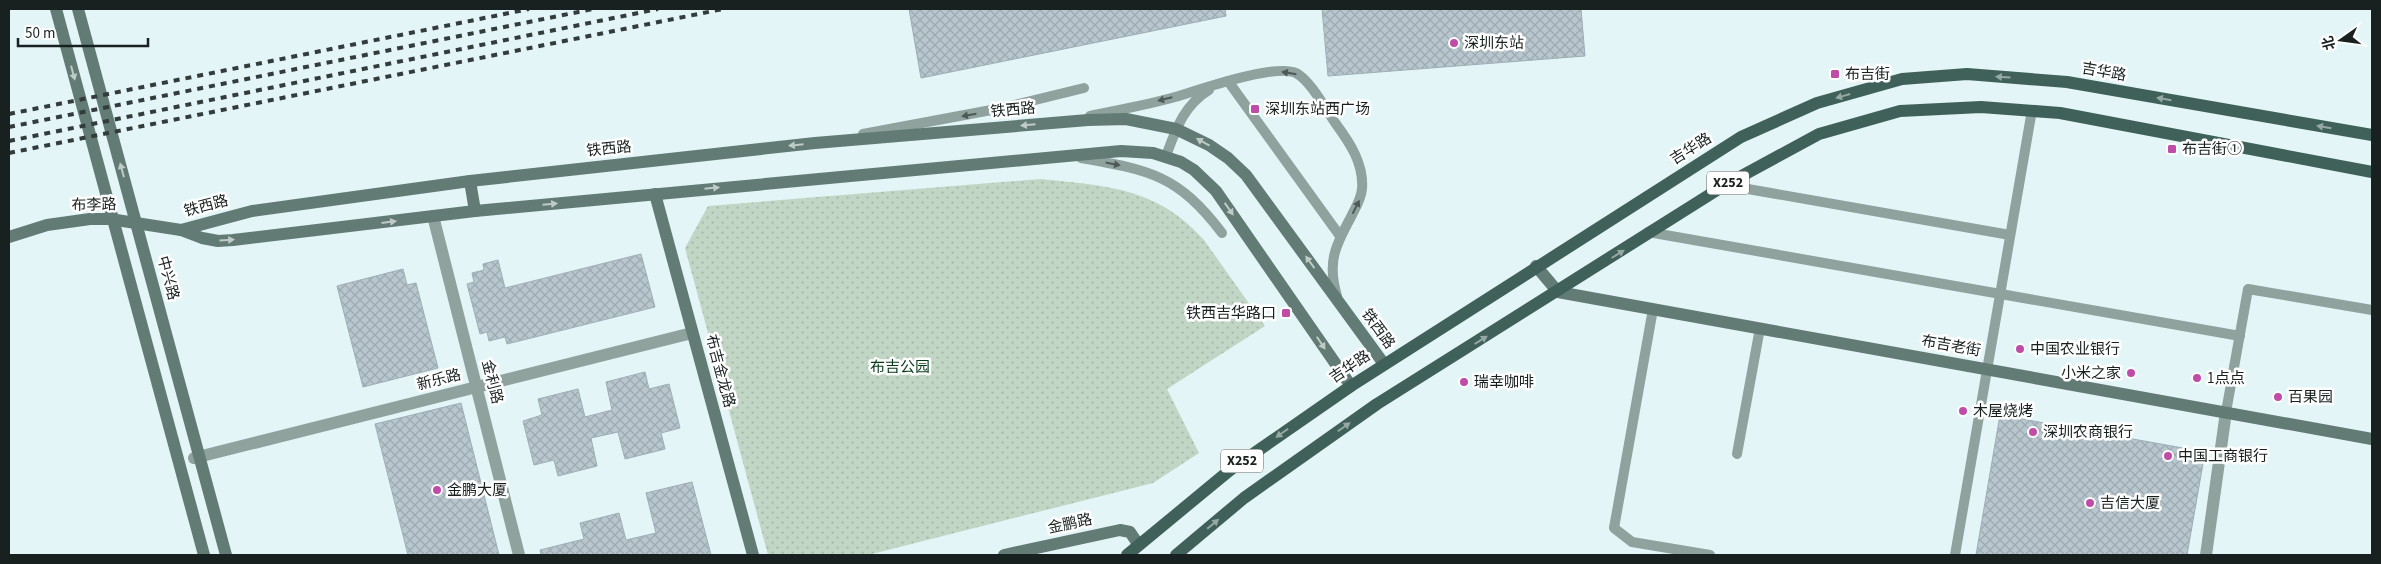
<svg xmlns="http://www.w3.org/2000/svg" width="2381" height="564" font-family="'Source Sans 3','Noto Sans SC',sans-serif">
<style>
.park{fill:url(#park-dots)}
.building{fill:url(#building-cross-hatch);stroke:#9fadb4}
.lines{fill:none;stroke-linecap:round;stroke-linejoin:round}
.lane{stroke:#90a29d;stroke-width:10}
.street{stroke:#90a29d;stroke-width:12}
.secondary{stroke:#627c75;stroke-width:12}
.primary{stroke:#406159;stroke-width:12}
.rail{stroke:#333b3c;stroke-width:4;stroke-dasharray:6 6;stroke-linecap:butt}
.oneway{fill:#c0cac7}
.oneway2{fill:#4f5a58}
.oneway3{fill:#96a8a3}
.poi-dot{fill:#bf4ca6;stroke:#fefefe;stroke-width:2}
.labels{text-anchor:middle;dominant-baseline:central;stroke-width:5;stroke-linejoin:round;paint-order:stroke}
.shield{fill:#fefefe;stroke:#5e6363;stroke-width:1}
.shield-label{font-size:14px;font-weight:bold;fill:#192020}
.poi-label{font-size:15px;fill:#192020;stroke:#fefefe;text-anchor:start}
.street-label{font-size:15px;fill:#192020;stroke:#fefefe}
.park-label{font-size:15px;fill:#053918;stroke:#fefefe}
</style>
<defs>
<pattern id="park-dots" width="8" height="8" patternUnits="userSpaceOnUse" patternTransform="scale(1.25)"><rect width="8" height="8" fill="#c2d6c6"/><path d="M2 2h.1M6 6h.1" fill="none" stroke="#a6b7aa" stroke-width="1.8" stroke-linecap="round"/></pattern>
<pattern id="building-cross-hatch" width="8" height="8" patternUnits="userSpaceOnUse" patternTransform="scale(1.25)"><rect width="8" height="8" fill="#b8c6ce"/><path d="M0 0l8 8M0 8l8-8" fill="none" stroke="#9eaab1"/></pattern>
</defs>
<rect width="100%" height="100%" fill="#e3f5f7"/>
<path class="park" d="M1041,179C1106,186 1157,187 1204,240L1265,326L1167,389L1199,453L1153,483L868,555H768L685,248L708,206Z"/>
<g class="building">
<polygon points="909,9 1225,9 1226,16 921,78"/>
<polygon points="1322,9 1581,9 1585,56 1328,76"/>
<polygon points="641,254 655,307 507,344 505,337 489,341 487,332 480,334 467,284 474,282 472,273 484,270 483,264 498,260 505,288"/>
<polygon points="403,269 407,285 416,283 438,368 363,387 337,286"/>
<polygon points="645,372 649,389 669,384 680,428 661,433 665,449 625,459 618,432 591,438 597,466 558,476 554,460 534,465 523,421 542,415 538,399 578,389 585,417 612,410 606,382"/>
<polygon points="461,403 499,555 408,555 375,424"/>
<polygon points="2000,415 2205,452 2187,555 1976,555"/>
<polygon points="692,482 711,555 541,555 540,550 584,539 580,523 619,513 626,540 656,533 646,493"/>
</g>
<g class="lines">
<g class="lane">
<polyline points="1228,81 1340,236"/>
<path d="M1090,116C1118,110 1147,105 1175,97C1199,90 1276,63 1296,73C1311,81 1326,110 1336,124C1350,143 1364,164 1362,189C1361,200 1355,208 1351,217C1335,246 1327,263 1337,296"/>
<polyline points="863,134 1002,108 1084,88"/>
<path d="M1166,156C1176,129 1184,105 1209,90"/>
<path d="M1081,158C1150,170 1178,175 1222,233"/>
<polyline points="1725,185 2010,235"/>
<polyline points="1648,232 2240,336"/>
<polyline points="1653,309 1614,528 1632,542 1710,555"/>
<polyline points="2226,412 2248,289 2372,310"/>
<polyline points="1737,454 1760,328"/>
<polyline points="1955,555 2032,110"/>
</g>
<g class="street">
<polyline points="433,216 519,555"/>
<polyline points="194,458 692,333"/>
<polyline points="2206,555 2226,412"/>
</g>
<g class="secondary">
<polyline points="56,9 204,555"/>
<polyline points="78,9 226,555"/>
<polyline points="470,181 475,211"/>
<polyline points="655,194 753,555"/>
<polyline points="181,230 252,211 470,181 815,143 1088,120 1126,119 1176,129 1209,145 1228,158 1246,175 1384,364"/>
<polyline points="9,237 47,225 90,219 110,219 181,230 202,238 218,241 233,240 475,211 1121,151 1153,153 1181,162 1194,170 1216,191 1351,386"/>
<polyline points="1536,266 1558,292 2372,439"/>
<polyline points="1004,555 1120,530 1130,532 1138,544"/>
</g>
<g class="primary">
<polyline points="1127,555 1230,470 1351,386 1741,137 1817,103 1902,79 1967,74 2067,82 2372,135"/>
<polyline points="1176,555 1244,498 1377,404 1725,185 1819,134 1900,111 1981,107 2060,113 2372,172"/>
</g>
<g class="rail">
<polyline points="9,114 529,9"/>
<polyline points="9,127 593,9"/>
<polyline points="9,141 658,9"/>
<polyline points="9,153 723,9"/>
</g>
</g>
<defs><path id="oneway-solid" d="M-6-.8H1V-3.2L6.5 0L1 3.2V.8H-6Z" transform="scale(1.25)"/></defs>
<g class="oneway">
<use href="#oneway-solid" transform="translate(73 73) rotate(75)"/>
<use href="#oneway-solid" transform="translate(1028 125) rotate(175)"/>
<use href="#oneway-solid" transform="translate(1203 142) rotate(-151)"/>
<use href="#oneway-solid" transform="translate(796 145) rotate(174)"/>
<use href="#oneway-solid" transform="translate(122 170) rotate(-105)"/>
<use href="#oneway-solid" transform="translate(712 188) rotate(-6)"/>
<use href="#oneway-solid" transform="translate(550 204) rotate(-5)"/>
<use href="#oneway-solid" transform="translate(1229 209) rotate(55)"/>
<use href="#oneway-solid" transform="translate(389 222) rotate(-7)"/>
<use href="#oneway-solid" transform="translate(227 240) rotate(-3)"/>
<use href="#oneway-solid" transform="translate(1310 262) rotate(-126)"/>
<use href="#oneway-solid" transform="translate(1321 343) rotate(56)"/>
</g>
<g class="oneway2">
<use href="#oneway-solid" transform="translate(1289 73) rotate(-171)"/>
<use href="#oneway-solid" transform="translate(1165 99) rotate(166)"/>
<use href="#oneway-solid" transform="translate(969 115) rotate(170)"/>
<use href="#oneway-solid" transform="translate(1113 164) rotate(11)"/>
<use href="#oneway-solid" transform="translate(1356 207) rotate(-63)"/>
</g>
<g class="oneway3">
<use href="#oneway-solid" transform="translate(2003 77) rotate(-176)"/>
<use href="#oneway-solid" transform="translate(1843 96) rotate(164)"/>
<use href="#oneway-solid" transform="translate(2164 99) rotate(-170)"/>
<use href="#oneway-solid" transform="translate(2324 127) rotate(-170)"/>
<use href="#oneway-solid" transform="translate(1618 254) rotate(-32)"/>
<use href="#oneway-solid" transform="translate(1481 340) rotate(-32)"/>
<use href="#oneway-solid" transform="translate(1344 427) rotate(-35)"/>
<use href="#oneway-solid" transform="translate(1282 433) rotate(145)"/>
<use href="#oneway-solid" transform="translate(1213 524) rotate(-40)"/>
</g>
<g class="poi-dot">
<circle cx="1454" cy="43" r="5"/>
<rect x="1830" y="69" width="10" height="10" rx="2.5"/>
<rect x="1250" y="104" width="10" height="10" rx="2.5"/>
<rect x="2167" y="144" width="10" height="10" rx="2.5"/>
<rect x="1281" y="308" width="10" height="10" rx="2.5"/>
<circle cx="2020" cy="349" r="5"/>
<circle cx="2131" cy="373" r="5"/>
<circle cx="2197" cy="378" r="5"/>
<circle cx="1464" cy="382" r="5"/>
<circle cx="2278" cy="397" r="5"/>
<circle cx="1963" cy="411" r="5"/>
<circle cx="2033" cy="432" r="5"/>
<circle cx="2168" cy="456" r="5"/>
<circle cx="437" cy="490" r="5"/>
<circle cx="2090" cy="503" r="5"/>
</g>
<g class="labels">
<g class="shield">
<rect x="1707" y="171.5" width="42" height="23" rx="4"/>
<rect x="1221" y="449.5" width="42" height="23" rx="4"/>
</g>
<g class="shield-label">
<text x="1728" y="183">X252</text>
<text x="1242" y="461">X252</text>
</g>
<g class="poi-label">
<text x="1464" y="43">深圳东站</text>
<text x="1845" y="74">布吉街</text>
<text x="1265" y="109">深圳东站西广场</text>
<text x="2182" y="149">布吉街①</text>
<text x="1276" y="313" text-anchor="end">铁西吉华路口</text>
<text x="2030" y="349">中国农业银行</text>
<text x="2121" y="373" text-anchor="end">小米之家</text>
<text x="2207" y="378">1点点</text>
<text x="1474" y="382">瑞幸咖啡</text>
<text x="2288" y="397">百果园</text>
<text x="1973" y="411">木屋烧烤</text>
<text x="2043" y="432">深圳农商银行</text>
<text x="2178" y="456">中国工商银行</text>
<text x="447" y="490">金鹏大厦</text>
<text x="2100" y="503">吉信大厦</text>
</g>
<g class="street-label">
<text transform="translate(2104 72) rotate(10)">吉华路</text>
<text transform="translate(1013 110) rotate(-5)">铁西路</text>
<text transform="translate(609 149) rotate(-6)">铁西路</text>
<text transform="translate(1691 149) rotate(-32)">吉华路</text>
<text transform="translate(94 205) rotate(-1)">布李路</text>
<text transform="translate(206 206) rotate(-15)">铁西路</text>
<text transform="translate(168 278) rotate(75)">中兴路</text>
<text transform="translate(1378 329) rotate(54)">铁西路</text>
<text transform="translate(1951 346) rotate(10)">布吉老街</text>
<text transform="translate(1350 367) rotate(-34)">吉华路</text>
<text transform="translate(720 371) rotate(75)">布吉金龙路</text>
<text transform="translate(439 380) rotate(-14)">新乐路</text>
<text transform="translate(492 382) rotate(76)">金利路</text>
<text transform="translate(1070 524) rotate(-12)">金鹏路</text>
</g>
<g class="park-label">
<text x="900" y="367">布吉公园</text>
</g>
</g>
<rect width="2381" height="564" fill="none" stroke="#192020" stroke-width="20"/>
<g transform="translate(2341 40) rotate(256)" stroke="#fefefe" stroke-width="4" paint-order="stroke">
<path d="M0-4L9 19L0 12L-9 19Z" fill="#192020"/>
<text y="-8" font-size="14" font-weight="bold" text-anchor="middle" fill="#192020">北</text>
</g>
<path d="M18 38v8h130v-8" fill="none" stroke="#192020" stroke-width="2.5"/>
<text x="25" y="38" font-size="15" fill="#192020" stroke="#fefefe" stroke-width="4" paint-order="stroke">50 m</text>
</svg>
